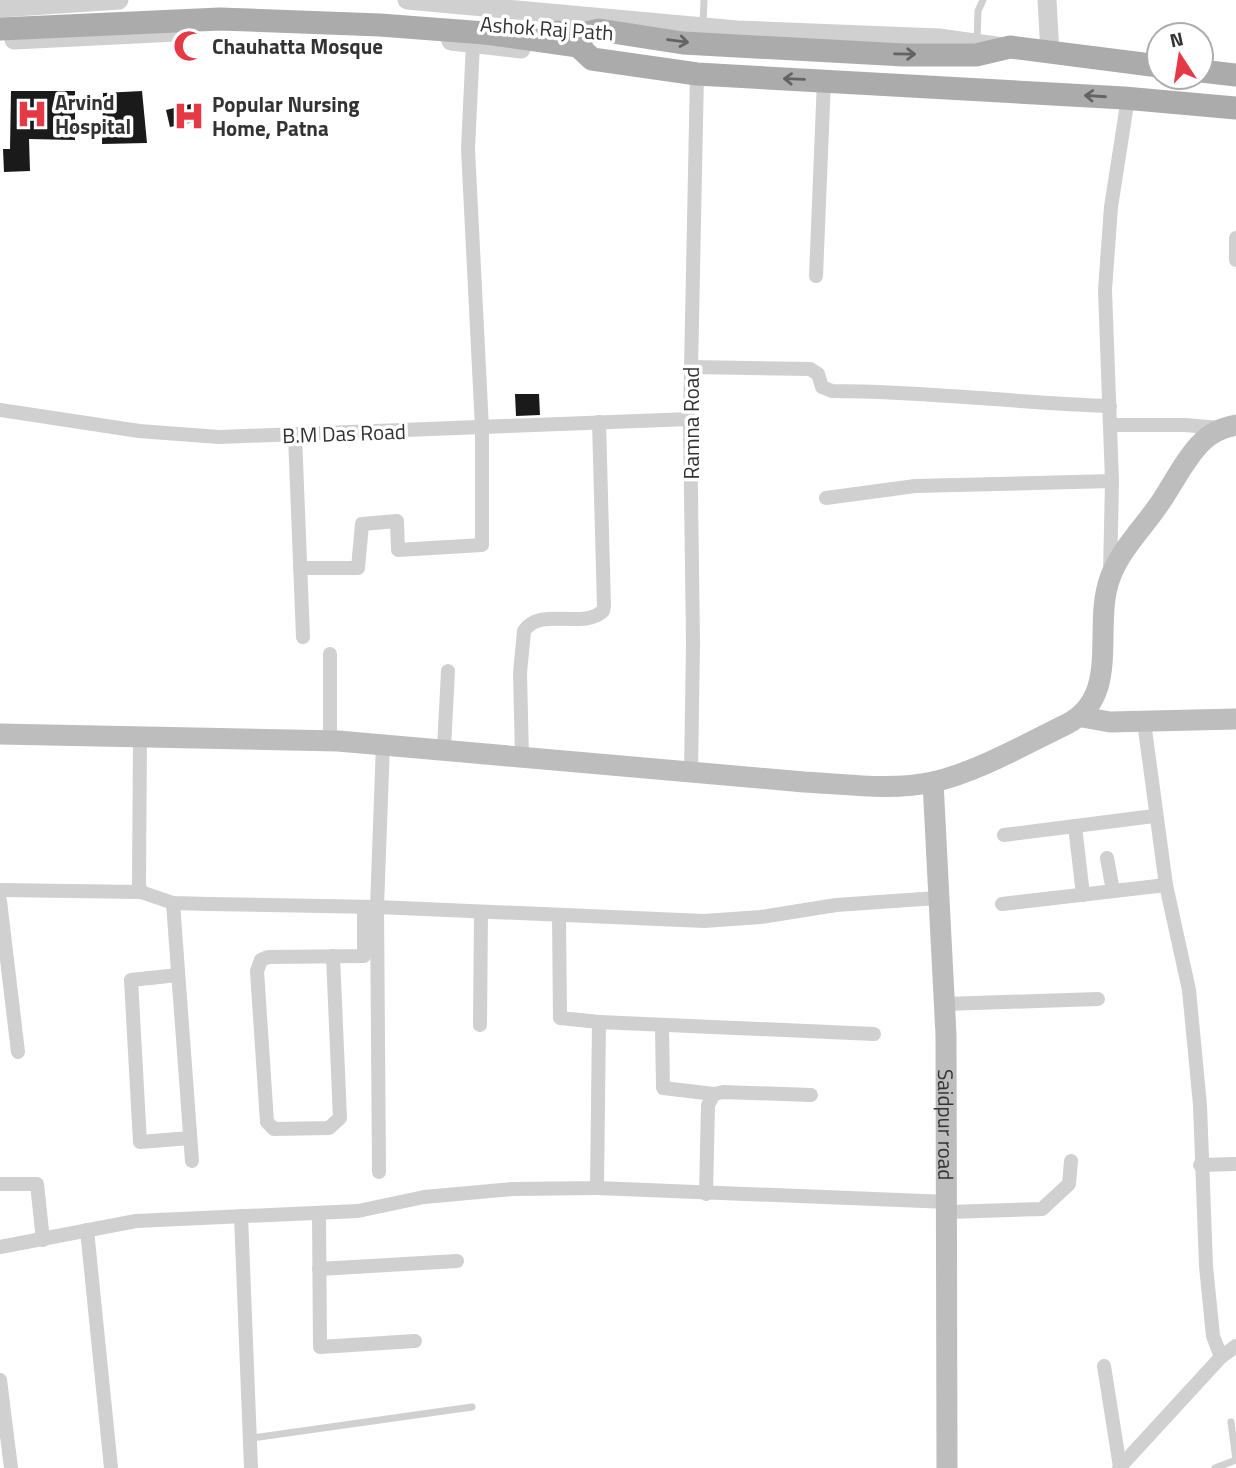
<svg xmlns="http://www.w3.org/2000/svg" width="1236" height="1468" font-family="'Titillium Web',sans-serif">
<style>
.building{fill:#1a1a1a}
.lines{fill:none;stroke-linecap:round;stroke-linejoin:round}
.service{stroke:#d0d0d0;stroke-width:7}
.minor{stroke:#d0d0d0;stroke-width:14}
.tertiary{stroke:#d0d0d0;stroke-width:19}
.secondary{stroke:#bdbdbd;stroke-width:21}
.primary{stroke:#ababab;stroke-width:23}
.oneway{stroke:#636363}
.labels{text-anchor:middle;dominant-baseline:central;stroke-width:7;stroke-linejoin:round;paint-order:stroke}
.street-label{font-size:21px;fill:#333;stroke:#fff}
.poi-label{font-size:21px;font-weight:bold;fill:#333;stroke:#fff;text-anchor:start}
</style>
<rect width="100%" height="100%" fill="#fff"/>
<g class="building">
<polygon points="11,91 75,91 75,140 29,139 30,171 4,172 3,149 10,149"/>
<polygon points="142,91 147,143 102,144 103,93"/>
<polygon points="195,103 199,121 170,127 166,110"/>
<polygon points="515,394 539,394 540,415 516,416"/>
</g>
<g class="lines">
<g class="service">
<polyline points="703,26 704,0"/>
<polyline points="977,42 978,11 983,0"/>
<polyline points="1231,1422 1236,1460"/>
<polyline points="252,1438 472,1407"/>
<polyline points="1215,1468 1236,1460"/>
</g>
<g class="minor">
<polyline points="1236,238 1236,260"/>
<polyline points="816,276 824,80"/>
<path d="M691,367L810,369L818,374L822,387L832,391C925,391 1017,403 1110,406"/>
<polyline points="0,410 139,431 219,437 690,419"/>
<polyline points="1110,425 1185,425 1220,428"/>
<polyline points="295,436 303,637"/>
<polyline points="826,498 915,486 1112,481"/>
<polyline points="300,568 358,568 362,524 397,521 398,550 482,545 482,428 468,149 473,43"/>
<polyline points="1110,574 1112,481 1105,290 1111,207 1128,98"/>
<polyline points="330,654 330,741"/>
<polyline points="1144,722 1166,885 1189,990 1200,1105 1206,1266 1213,1336 1221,1357"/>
<polyline points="140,735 139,885 141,892 173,903 209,904 377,907 704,921 761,917 836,905 937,898"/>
<polyline points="444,748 448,671"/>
<path d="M522,757L520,673L524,631C541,606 582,630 603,611L604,606L599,422"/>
<polyline points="691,773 693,643 690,419 697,74"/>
<polyline points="1075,826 1083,895"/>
<polyline points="1004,835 1154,816"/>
<polyline points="1107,858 1113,891"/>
<polyline points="0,890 141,892"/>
<polyline points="0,901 18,1052"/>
<polyline points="173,903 192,1161"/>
<polyline points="1002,904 1166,885"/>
<polyline points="559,917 560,1018 599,1022"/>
<polyline points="333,956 340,1118 329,1128 274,1129 267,1122 257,971 261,960 268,957 364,956 364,907"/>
<polyline points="178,975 131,980 140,1142 190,1138"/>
<polyline points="945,1004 1098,999"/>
<polyline points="480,1025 481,913"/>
<polyline points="662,1026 663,1088 714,1094"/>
<polyline points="1200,1165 1236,1164"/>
<polyline points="379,1172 377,907 383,744"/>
<polyline points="0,1184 37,1184 43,1240"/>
<polyline points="597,1188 949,1202"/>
<polyline points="706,1194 708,1105 714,1094 723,1092 811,1095"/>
<polyline points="949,1212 1042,1209 1069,1184 1071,1161"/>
<polyline points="319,1214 320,1347 415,1341"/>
<polyline points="241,1216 251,1468"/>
<polyline points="87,1230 111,1468"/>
<polyline points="0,1247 136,1221 358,1211 424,1197 512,1189 597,1188 599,1022 874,1034"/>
<polyline points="319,1269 457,1261"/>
<polyline points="1104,1366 1120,1467"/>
<polyline points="0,1380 11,1468"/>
<polyline points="1119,1468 1221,1357 1236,1346"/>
</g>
<g class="tertiary">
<polyline points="407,0 737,30 939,38 1003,47"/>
<polyline points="1047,0 1050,53"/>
<polyline points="0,8 119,0"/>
<polyline points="14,40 176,32"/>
<polyline points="451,41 521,49"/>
</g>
<g class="secondary">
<polyline points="1082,717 1110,722 1236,719"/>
<path d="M0,734L338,741L804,782C845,784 893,791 933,782C977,772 1026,744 1067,724C1122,696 1092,627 1110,578C1120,550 1144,527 1160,503C1173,484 1184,461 1199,445C1210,433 1221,428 1236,425"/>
<path id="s1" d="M933,782L946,1035L947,1468"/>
</g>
<g class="primary">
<polyline points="0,29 220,19 380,25 485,33 578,46 592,59 697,74 1124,98 1236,108"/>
<polyline points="558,32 578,35 599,30 683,43 904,55 976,55 1010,47 1159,66"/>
<polyline points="1201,71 1236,75"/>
</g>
</g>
<defs><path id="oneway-shaft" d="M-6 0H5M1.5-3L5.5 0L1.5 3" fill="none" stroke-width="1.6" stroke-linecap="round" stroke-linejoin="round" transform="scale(1.75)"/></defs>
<g class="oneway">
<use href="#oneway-shaft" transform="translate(678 41) rotate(7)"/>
<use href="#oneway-shaft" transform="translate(905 54) rotate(1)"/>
<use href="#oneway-shaft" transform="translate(794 79) rotate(-178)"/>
<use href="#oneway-shaft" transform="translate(1095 96) rotate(-176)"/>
</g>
<defs>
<symbol id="mosque-bare" viewBox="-9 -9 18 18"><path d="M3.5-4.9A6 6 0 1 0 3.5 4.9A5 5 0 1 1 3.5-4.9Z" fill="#e63946" stroke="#fff" stroke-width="2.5" paint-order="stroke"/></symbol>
<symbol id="hospital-bare" viewBox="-9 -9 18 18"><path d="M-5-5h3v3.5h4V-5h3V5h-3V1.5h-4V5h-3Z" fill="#e63946" stroke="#fff" stroke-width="2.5" paint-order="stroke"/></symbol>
</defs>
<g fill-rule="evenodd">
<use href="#mosque-bare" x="167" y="24" width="44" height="44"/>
<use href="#hospital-bare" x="10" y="92" width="44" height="44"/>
<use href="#hospital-bare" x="167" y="94" width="44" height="44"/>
</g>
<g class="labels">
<g class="street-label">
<text transform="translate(547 28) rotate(4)">Ashok Raj Path</text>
<text transform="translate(691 423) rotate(-90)">Ramna Road</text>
<text transform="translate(344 433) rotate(-2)">B.M Das Road</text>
<text stroke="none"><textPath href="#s1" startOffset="343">Saidpur road</textPath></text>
</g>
<g class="poi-label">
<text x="212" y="46">Chauhatta Mosque</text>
<text x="55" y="102">Arvind<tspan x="55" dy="24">Hospital</tspan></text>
<text x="212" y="104">Popular Nursing<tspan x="212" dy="24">Home, Patna</tspan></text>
</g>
</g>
<g transform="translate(1180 56) rotate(348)"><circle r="33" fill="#ffffff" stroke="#adadad" stroke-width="2"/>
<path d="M0-5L12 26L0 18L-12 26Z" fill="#e63946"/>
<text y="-10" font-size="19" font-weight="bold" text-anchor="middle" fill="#333333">N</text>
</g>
</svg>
